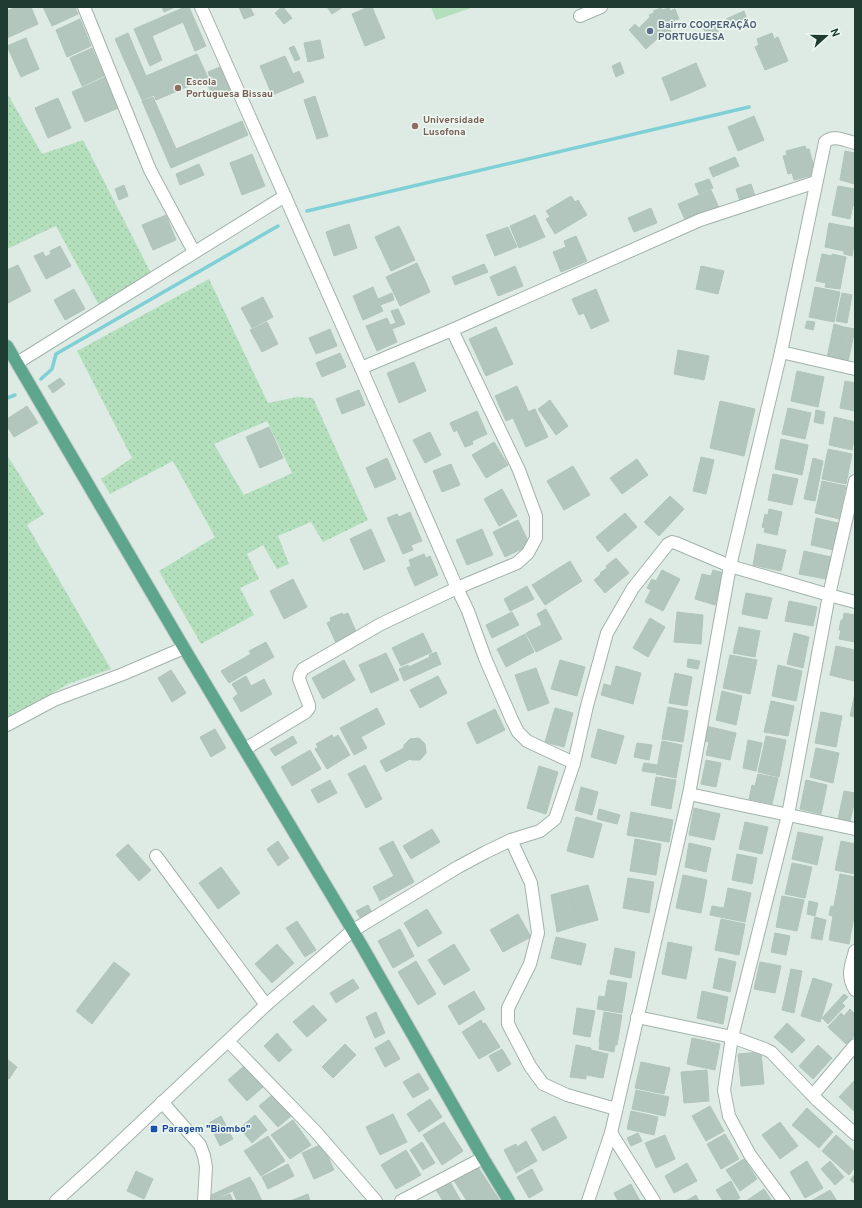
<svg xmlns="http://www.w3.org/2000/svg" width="862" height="1208" font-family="Overpass,sans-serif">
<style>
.grass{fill:url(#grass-dots);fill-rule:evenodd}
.pitch{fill:#b4dfbc}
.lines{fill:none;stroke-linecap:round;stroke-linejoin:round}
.stream{stroke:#7fcfd6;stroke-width:3.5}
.building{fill:#b3c6bd;stroke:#b0c5bb}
.minor-casing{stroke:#a1b3ab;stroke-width:14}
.major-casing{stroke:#c0c8c6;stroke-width:14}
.minor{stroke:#fff;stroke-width:12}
.major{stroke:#5ea58e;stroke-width:12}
.service-dot{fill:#5c6f8a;stroke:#eef8f2;stroke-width:1.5}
.education-dot{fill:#8d6e63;stroke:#eef8f2;stroke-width:1.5}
.transit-dot{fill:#1a4fb4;stroke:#eef8f2;stroke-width:1.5}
.labels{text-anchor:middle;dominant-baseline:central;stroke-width:3;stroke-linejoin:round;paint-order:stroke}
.service-label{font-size:10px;font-weight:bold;fill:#4e5e75;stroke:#eef8f2;text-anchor:start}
.education-label{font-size:10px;font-weight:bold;fill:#785e54;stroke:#eef8f2;text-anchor:start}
.transit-label{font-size:10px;font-weight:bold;fill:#164399;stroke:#eef8f2;text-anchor:start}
</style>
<defs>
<pattern id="grass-dots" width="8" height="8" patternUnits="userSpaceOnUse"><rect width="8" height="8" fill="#b4dfbc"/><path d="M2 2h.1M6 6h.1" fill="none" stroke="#9ac0a2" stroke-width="1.8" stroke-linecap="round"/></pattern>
</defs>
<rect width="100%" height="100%" fill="#deebe4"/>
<g class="grass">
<polygon points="7,93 42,154 83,140 153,277 101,309 56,226 7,249"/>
<path d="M209,279L268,403L297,397L313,398L368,520L323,542L311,522L278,536L289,564L277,569L263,545L247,554L259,579L240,588L254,615L201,644L159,571L215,537L173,461L110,494L101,479L132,458L77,351ZM267,421L292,473L244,495L214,444Z"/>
<polygon points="7,455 44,514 27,525 111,669 68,684 7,719"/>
</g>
<polygon class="pitch" points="431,7 474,7 436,20"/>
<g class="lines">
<g class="stream">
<polyline points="307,211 749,107"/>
<polyline points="41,379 52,369 56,354 278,226"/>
<polyline points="7,398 15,395"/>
</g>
</g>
<g class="building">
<polygon points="16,7 31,7 38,24 7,38 7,11"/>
<polygon points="43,7 75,7 78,14 52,26"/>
<polygon points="162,7 175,7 164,12"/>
<polygon points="185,7 189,7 206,46 195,51 183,22 152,36 162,60 150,66 134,29"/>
<polygon points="239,7 250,7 254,15 244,19"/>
<polygon points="282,7 283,7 292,18 284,24 275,13"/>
<polygon points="327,7 343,7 332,14"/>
<polygon points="368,7 372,7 385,38 365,46 352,14"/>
<polygon points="661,8 662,10 669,8 670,11 675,9 679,19 674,20 676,24 669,27 671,32 659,37 646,49 629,30 635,24 639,28 650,17 649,15 654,13 653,11"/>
<polygon points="744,11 747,20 730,27 726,19"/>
<polygon points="80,19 91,46 67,57 56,30"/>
<polygon points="714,23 718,32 707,37 703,27"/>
<polygon points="128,33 146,76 197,54 208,78 156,100 154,95 142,100 115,39"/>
<polygon points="772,33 774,39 778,37 788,61 765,70 755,47 759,45 757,39"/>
<polygon points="26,38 39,69 21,77 7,46"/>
<polygon points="320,40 324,58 308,62 304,43"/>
<polygon points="294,46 300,59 295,61 289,48"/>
<polygon points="92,48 104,76 82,86 70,58"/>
<polygon points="285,56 293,74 299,71 304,82 272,95 260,66"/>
<polygon points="620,62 624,73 616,77 612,66"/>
<polygon points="696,63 706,86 671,101 662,78"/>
<polygon points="220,67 232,93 214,100 207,83 211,81 208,72"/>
<polygon points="108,76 121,107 85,122 72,92"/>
<polygon points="315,96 328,136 317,139 304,100"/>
<polygon points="153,97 176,149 242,121 248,135 171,168 142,101"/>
<polygon points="58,98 71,128 48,138 35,108"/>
<polygon points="754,116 764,140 738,151 728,127"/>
<polygon points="805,146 806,149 809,149 814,167 811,168 813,175 794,180 792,173 788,174 783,156 787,155 786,151"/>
<polygon points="845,151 855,153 855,184 840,180"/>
<polygon points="252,154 265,186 242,195 230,163"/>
<polygon points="735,157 739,166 713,177 709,168"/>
<polygon points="199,164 204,175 180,185 176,174"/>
<polygon points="709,179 713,188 699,194 695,184"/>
<polygon points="751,184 756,199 741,204 736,189"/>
<polygon points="124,185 128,196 119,200 115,189"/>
<polygon points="838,186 855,189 855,206 853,205 850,219 832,215"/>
<polygon points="711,190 719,208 686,222 678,204"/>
<polygon points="571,196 575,202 578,200 587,215 555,234 546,219 550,217 546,211"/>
<polygon points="651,208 657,223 634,232 628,218"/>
<polygon points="166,215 176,240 153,250 142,225"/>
<polygon points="535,215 545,237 519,248 510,226"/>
<polygon points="829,223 855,228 855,239 852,256 844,254 844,251 825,247"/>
<polygon points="349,224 357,248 334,256 326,232"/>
<polygon points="399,226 415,260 391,271 375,237"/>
<polygon points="508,227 517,247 495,256 486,235"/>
<polygon points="576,236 587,261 561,272 553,252 566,247 564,241"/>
<polygon points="60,246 71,266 46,279 34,256 43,252 45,257 51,254 50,251"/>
<polygon points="822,254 832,256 832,254 846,257 840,289 825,287 826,283 816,281"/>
<polygon points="417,263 430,292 400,306 386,277"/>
<polygon points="484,264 488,272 455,285 452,277"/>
<polygon points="18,265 31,291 8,303 7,301 7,270"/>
<polygon points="515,266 523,286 498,296 490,277"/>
<polygon points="701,266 724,271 718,294 696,289"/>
<polygon points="373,287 378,299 392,293 394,300 380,305 383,311 363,320 353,296"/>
<polygon points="815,287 840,292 834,322 809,317"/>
<polygon points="74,289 85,309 65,320 54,300"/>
<polygon points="596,289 609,321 591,329 584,313 579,315 572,299"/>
<polygon points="842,293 852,295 847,323 836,321"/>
<polygon points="263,297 273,317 252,328 241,308"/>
<polygon points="398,309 405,324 392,329 397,342 377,351 366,326 387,318 390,325 396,323 391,311"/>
<polygon points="807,321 815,322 813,330 805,328"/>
<polygon points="267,322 278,344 262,352 250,330"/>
<polygon points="834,324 844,327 838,360 827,358"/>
<polygon points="496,327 513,364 486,376 469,339"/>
<polygon points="844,327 855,329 848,362 838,360"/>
<polygon points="330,329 337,346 316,354 309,338"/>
<polygon points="678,350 709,356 704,380 674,374"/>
<polygon points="340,353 346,367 322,377 316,363"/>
<polygon points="414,362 426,391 399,403 387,373"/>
<polygon points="797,371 824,377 818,407 791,401"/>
<polygon points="60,378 65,384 53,393 48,386"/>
<polygon points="845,381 855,383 855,411 840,408"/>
<polygon points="517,386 528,411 506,421 495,396"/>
<polygon points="359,390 365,405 342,414 336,399"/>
<polygon points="550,400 568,426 556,435 538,409"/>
<polygon points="720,401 755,409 744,456 710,448"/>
<polygon points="27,406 38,423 14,437 7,426 7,419"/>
<polygon points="788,408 811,413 805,439 782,434"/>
<polygon points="535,409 548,437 526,447 513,418"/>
<polygon points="816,410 825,412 823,424 814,422"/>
<polygon points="477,411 487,434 472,441 473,444 465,447 457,430 454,432 450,423"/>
<polygon points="834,417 855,422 855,434 852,450 829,445"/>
<polygon points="269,427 283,458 260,468 246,437"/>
<polygon points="430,432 441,455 425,463 413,440"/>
<polygon points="781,439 808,445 802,475 775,469"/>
<polygon points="494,442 508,465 486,478 472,455"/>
<polygon points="828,449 852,454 846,484 822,479"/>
<polygon points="701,457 714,460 706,494 693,491"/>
<polygon points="387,458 396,479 375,488 366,468"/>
<polygon points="813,458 823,461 815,501 804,499"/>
<polygon points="637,459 648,475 622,494 610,478"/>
<polygon points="451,464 460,485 442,492 433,471"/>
<polygon points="573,466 590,495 564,510 547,481"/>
<polygon points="773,474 798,479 792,505 768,500"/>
<polygon points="822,481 846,486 839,519 815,513"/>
<polygon points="502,489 517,516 499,526 484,499"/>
<polygon points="670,496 684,509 659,536 644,522"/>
<polygon points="769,509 782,512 777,535 764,532 765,528 762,527 765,514 768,515"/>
<polygon points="410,512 422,541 411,545 413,550 403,554 387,518 397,514 399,517"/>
<polygon points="625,513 637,527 608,552 596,537"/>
<polygon points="816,518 838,523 833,550 811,545"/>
<polygon points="518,520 530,545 505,557 493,532"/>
<polygon points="371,529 385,561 364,570 350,539"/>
<polygon points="482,529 493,555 467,565 456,540"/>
<polygon points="757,544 786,550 781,571 753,565"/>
<polygon points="804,551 831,557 826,579 799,574"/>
<polygon points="424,554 426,558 430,556 438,575 415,586 407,568 411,566 409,560"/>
<polygon points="616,558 629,573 605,593 594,580 601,574 600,573 607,568 606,566"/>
<polygon points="570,561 582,581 545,605 532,585"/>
<polygon points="662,570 680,579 663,611 645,602 651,590 647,588 652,579 656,581"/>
<polygon points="713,570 724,573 715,605 695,599 702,574 711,576"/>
<polygon points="293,579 307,607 284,619 270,591"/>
<polygon points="527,586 534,599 510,611 504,599"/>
<polygon points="746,593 772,598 767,619 742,614"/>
<polygon points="789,601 817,607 813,626 785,621"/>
<polygon points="546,609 562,639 536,652 526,633 542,625 537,614"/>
<polygon points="512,612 519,625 492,638 486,625"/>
<polygon points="677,612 703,615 701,644 674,642"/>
<polygon points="342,613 343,615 348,613 357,634 336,643 327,623 331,621 330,618"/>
<polygon points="844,613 855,615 855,642 839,639 841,630 839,630 841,620 843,620"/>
<polygon points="650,618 665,627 648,657 633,648"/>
<polygon points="739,627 760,631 755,657 733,653"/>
<polygon points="423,633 432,652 401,666 392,648"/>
<polygon points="794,633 809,637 803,668 787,664"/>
<polygon points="525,634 534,652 506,667 497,649"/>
<polygon points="266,642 274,657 229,683 221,671 251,654 249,651"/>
<polygon points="836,646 855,650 854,681 830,675"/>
<polygon points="436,652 441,664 404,681 399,669 408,665 409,667 430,657 429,655"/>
<polygon points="386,653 399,680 371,693 359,665"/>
<polygon points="730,655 757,660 750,694 723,688"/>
<polygon points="688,659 700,661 698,669 687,667"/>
<polygon points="344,660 355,680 323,699 312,678"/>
<polygon points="560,660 585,667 577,696 551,689"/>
<polygon points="778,665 802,671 796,701 772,696"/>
<polygon points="616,666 641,673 633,704 601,695 604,684 611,686"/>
<polygon points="536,668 549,703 528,711 515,675"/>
<polygon points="171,670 186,693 172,702 158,678"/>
<polygon points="675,673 692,677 687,706 669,703"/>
<polygon points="246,676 251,686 264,679 272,694 241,712 233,698 238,694 232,684"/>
<polygon points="438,676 447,693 420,708 410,690"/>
<polygon points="722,691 742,696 736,725 716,720"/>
<polygon points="855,693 855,717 850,716"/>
<polygon points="771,701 794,706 788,736 764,732"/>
<polygon points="668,707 688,711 683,742 662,739"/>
<polygon points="377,708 385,724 361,737 367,748 354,755 340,728"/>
<polygon points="555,708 573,713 564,747 545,742"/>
<polygon points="495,709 505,730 477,744 467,723"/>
<polygon points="821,712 842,716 836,747 815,743"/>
<polygon points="706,726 736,733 730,760 706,755 709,742 703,741"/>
<polygon points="215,729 226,748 211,757 200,737"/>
<polygon points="598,729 624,736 616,764 591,757"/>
<polygon points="332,735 334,738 338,735 350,755 327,769 315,749 318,747 316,744"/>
<polygon points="293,736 297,743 275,756 270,749"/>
<polygon points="766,736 786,740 779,777 758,772"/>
<polygon points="419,738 425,744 426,753 420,760 411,760 410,759 386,772 380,761 404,748 404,745 410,739"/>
<polygon points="748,740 762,743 756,771 743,768"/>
<polygon points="662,741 682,745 676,778 656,774"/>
<polygon points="637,743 652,745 649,760 634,757"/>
<polygon points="816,748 839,753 833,783 810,777"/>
<polygon points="310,750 321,769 292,786 281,767"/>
<polygon points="706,760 721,763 716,787 701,784"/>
<polygon points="644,763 657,765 655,773 642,771"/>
<polygon points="365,765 382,799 366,808 348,774"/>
<polygon points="539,766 558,772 546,814 527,808"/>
<polygon points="758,774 778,778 772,804 749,799 752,785 755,786"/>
<polygon points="656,777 676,780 671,809 651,805"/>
<polygon points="330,780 337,793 318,803 311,790"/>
<polygon points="806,780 827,785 821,814 800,809"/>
<polygon points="581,787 598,792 592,815 575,810"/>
<polygon points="844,791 855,793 855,799 850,822 838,819"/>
<polygon points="694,808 720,814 714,840 689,835"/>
<polygon points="599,809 620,815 617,824 597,819"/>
<polygon points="631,812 673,820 669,842 627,835"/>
<polygon points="576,817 602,824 593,858 567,851"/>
<polygon points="745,822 768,827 762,854 739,849"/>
<polygon points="432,829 440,842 411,859 403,846"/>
<polygon points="798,832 823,837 817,865 792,859"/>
<polygon points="635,839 661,844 656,875 630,871"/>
<polygon points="278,841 289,858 278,866 267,849"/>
<polygon points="393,841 414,882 380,901 373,887 394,876 379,848"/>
<polygon points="841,841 855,844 855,874 835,870"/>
<polygon points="689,843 711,848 706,872 685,867"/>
<polygon points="128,844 151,870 139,881 116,855"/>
<polygon points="737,854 757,858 752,884 732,880"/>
<polygon points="792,863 812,867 805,898 785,894"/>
<polygon points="221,867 240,893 218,909 199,883"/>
<polygon points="840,874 855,877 855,910 834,906"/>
<polygon points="683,875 707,880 701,913 676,908"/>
<polygon points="628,878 654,882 649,913 623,908"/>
<polygon points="588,885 598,920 579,925 569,890"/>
<polygon points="728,888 751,893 745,922 710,915 712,906 724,908"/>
<polygon points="569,890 579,925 557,932 551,895"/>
<polygon points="782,896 804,900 797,931 776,927"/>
<polygon points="809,901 818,903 815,916 807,914"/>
<polygon points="368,905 373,915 362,921 356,911"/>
<polygon points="831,906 855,911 849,944 829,940 833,916 829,915"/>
<polygon points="427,909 442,933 418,947 404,923"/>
<polygon points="518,914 531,937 503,952 490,930"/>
<polygon points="815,917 826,920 822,940 811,938"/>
<polygon points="721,919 745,924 739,955 715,950"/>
<polygon points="297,921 316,950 305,957 286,928"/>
<polygon points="400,929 414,956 393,968 378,941"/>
<polygon points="775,933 790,936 786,955 771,952"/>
<polygon points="556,937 586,944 581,965 551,958"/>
<polygon points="668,942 692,947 686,979 662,974"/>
<polygon points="277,944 294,963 272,983 255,964"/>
<polygon points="454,944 470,970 444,985 428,960"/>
<polygon points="615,948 635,952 631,978 610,974"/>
<polygon points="719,958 736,962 730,992 713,988"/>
<polygon points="416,961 436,994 418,1005 398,972"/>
<polygon points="114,962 130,974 92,1024 76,1011"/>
<polygon points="760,962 781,966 775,993 754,989"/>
<polygon points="791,969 802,971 794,1013 782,1010"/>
<polygon points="813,978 832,984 820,1022 801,1016"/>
<polygon points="353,979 359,988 336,1003 330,993"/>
<polygon points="608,980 627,983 622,1013 597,1009 599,996 605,997"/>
<polygon points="474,991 485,1009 459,1025 448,1006"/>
<polygon points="702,991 728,997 723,1024 697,1018"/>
<polygon points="844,994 848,997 842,1003 845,1006 828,1024 822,1018"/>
<polygon points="313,1005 327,1020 307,1037 293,1022"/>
<polygon points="577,1008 595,1011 590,1037 573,1034"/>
<polygon points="850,1009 855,1014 855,1035 846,1044 828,1027 841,1013 844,1016"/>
<polygon points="376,1012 385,1033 375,1038 366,1017"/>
<polygon points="604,1012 622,1015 617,1045 615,1045 614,1052 599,1049 600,1042 599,1042"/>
<polygon points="481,1020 483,1024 485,1023 500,1047 479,1059 462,1032"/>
<polygon points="787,1023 805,1040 792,1053 774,1037"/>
<polygon points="277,1033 292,1050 279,1062 264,1046"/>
<polygon points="692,1038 720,1044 715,1070 687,1064"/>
<polygon points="389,1040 400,1059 385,1067 375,1048"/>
<polygon points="345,1044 356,1055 333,1078 322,1067"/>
<polygon points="576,1045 591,1048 591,1050 608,1054 603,1078 586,1075 586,1079 570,1077"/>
<polygon points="818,1045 832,1058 813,1079 799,1066"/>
<polygon points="502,1049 511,1064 498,1072 489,1056"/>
<polygon points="761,1052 764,1084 741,1086 738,1054"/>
<polygon points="7,1059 17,1067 9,1079 7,1078"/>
<polygon points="641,1062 670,1068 664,1094 635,1088"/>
<polygon points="244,1066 263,1087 247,1101 228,1080"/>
<polygon points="707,1070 709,1101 684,1103 681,1072"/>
<polygon points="419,1073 429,1089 413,1098 403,1082"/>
<polygon points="854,1081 855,1083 855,1112 839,1097"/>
<polygon points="636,1090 669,1097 665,1116 632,1109"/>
<polygon points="272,1095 291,1116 278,1127 259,1106"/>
<polygon points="430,1099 442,1117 419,1132 407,1114"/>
<polygon points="710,1106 724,1131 706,1141 692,1116"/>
<polygon points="807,1108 833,1132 819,1148 792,1125"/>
<polygon points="631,1111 658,1117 654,1135 627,1129"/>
<polygon points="393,1114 407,1142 380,1155 366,1127"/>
<polygon points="255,1115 267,1130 252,1143 240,1128"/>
<polygon points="221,1116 233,1139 220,1146 209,1123"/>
<polygon points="555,1116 567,1138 543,1151 531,1129"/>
<polygon points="293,1120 311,1145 290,1159 271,1135"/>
<polygon points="444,1122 463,1151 442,1165 423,1135"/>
<polygon points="780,1122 798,1146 780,1159 762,1135"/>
<polygon points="638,1133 642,1141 631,1146 627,1138"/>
<polygon points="725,1134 739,1159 721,1169 707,1144"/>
<polygon points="665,1135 675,1159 656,1168 645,1143"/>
<polygon points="836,1135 855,1152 855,1167 849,1175 822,1151"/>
<polygon points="268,1136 285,1161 261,1176 244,1151"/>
<polygon points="526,1141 537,1161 516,1173 504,1150 516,1144 517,1147"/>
<polygon points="422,1142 435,1163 423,1170 410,1150"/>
<polygon points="322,1144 334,1170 314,1179 302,1153"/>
<polygon points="406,1150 421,1175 396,1189 381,1165"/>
<polygon points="744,1159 757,1179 740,1191 726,1170"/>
<polygon points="807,1161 823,1188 805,1198 790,1172"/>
<polygon points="830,1161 844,1177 835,1185 821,1169"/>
<polygon points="687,1163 697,1181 674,1193 665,1176"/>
<polygon points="288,1164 294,1176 268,1189 262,1177"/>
<polygon points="476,1164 500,1201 467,1201 453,1179"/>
<polygon points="532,1169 543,1190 529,1198 517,1177"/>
<polygon points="136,1171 153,1179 144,1199 127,1191"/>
<polygon points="855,1174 855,1184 850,1180"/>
<polygon points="250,1177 252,1182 211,1201 209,1196"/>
<polygon points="449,1180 461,1201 443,1201 435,1188"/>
<polygon points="731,1181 740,1198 734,1201 723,1201 716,1190"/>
<polygon points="253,1182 262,1201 237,1201 233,1192"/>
<polygon points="631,1184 640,1201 618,1201 614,1193"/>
<polygon points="764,1189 772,1201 746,1201"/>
<polygon points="830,1190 837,1201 811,1201"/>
<polygon points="230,1194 233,1201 212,1201"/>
<polygon points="308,1194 310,1201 290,1201"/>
<polygon points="696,1195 699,1201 686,1201"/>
</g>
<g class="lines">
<defs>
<g id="minor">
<polyline points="84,7 150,170 194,252"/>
<polyline points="201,7 361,368 457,588 468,611 485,658 512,720 518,732 527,741 574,763"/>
<polyline points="580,16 601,7"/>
<polyline points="781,352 855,369"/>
<polyline points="17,363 285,196"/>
<polyline points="361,368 452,330 700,220 816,182"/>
<polyline points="7,725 54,700 123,674 184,648"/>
<polyline points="245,749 306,712 309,708 309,705 299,679 300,674 303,669 381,624 457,588 517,563 528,553 536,538 536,516 519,470 452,330"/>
<polyline points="689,794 855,829"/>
<polyline points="511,840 531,883 538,933 530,964 508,1008 508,1024 530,1066 543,1084 567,1095 616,1109"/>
<polyline points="156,856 266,1005"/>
<path d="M855,951C851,966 846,975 855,990"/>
<polyline points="637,1017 732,1037 765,1049 771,1052 817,1100 855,1134"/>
<polyline points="228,1041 316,1132 376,1201"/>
<polyline points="813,1095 855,1045"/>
<polyline points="162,1102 200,1145 204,1156 206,1167 204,1201"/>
<polyline points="611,1133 654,1201"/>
<polyline points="56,1201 99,1162 266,1005 352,931 458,867 486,852 511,840 540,831 555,819 574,763 587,706 607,633 633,588 668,544 672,542 676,543 730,566 829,595 855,602"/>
<polyline points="401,1201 483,1158"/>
<path d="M588,1201L611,1133L689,794L730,566L781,352L825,142C833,134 846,141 855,143"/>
<polyline points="784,1201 750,1155 729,1116 724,1090 732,1037 788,815 829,595 855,481"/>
</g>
<polyline id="major" points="7,346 184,648 362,946 483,1158 509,1201"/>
</defs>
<use href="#minor" class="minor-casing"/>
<use href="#major" class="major-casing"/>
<use href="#minor" class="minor"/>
<use href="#major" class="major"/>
</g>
<circle class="service-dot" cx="650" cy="31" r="4"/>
<g class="education-dot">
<circle cx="178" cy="88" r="4"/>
<circle cx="415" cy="126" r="4"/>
</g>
<rect class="transit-dot" x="150" y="1125" width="8" height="8" rx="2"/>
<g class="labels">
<g class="service-label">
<text x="658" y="25">Bairro COOPERAÇÃO<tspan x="658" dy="12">PORTUGUESA</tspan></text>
</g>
<g class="education-label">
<text x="186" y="82">Escola<tspan x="186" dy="12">Portuguesa Bissau</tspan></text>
<text x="423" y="120">Universidade<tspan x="423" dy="12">Lusofona</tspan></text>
</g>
<g class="transit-label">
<text x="162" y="1129">Paragem "Biombo"</text>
</g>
</g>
<rect width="862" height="1208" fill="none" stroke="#1e3c32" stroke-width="16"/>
<g transform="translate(826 36) rotate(69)" stroke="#eef8f2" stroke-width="3" paint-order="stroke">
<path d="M0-3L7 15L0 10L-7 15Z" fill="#1e3c32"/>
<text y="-6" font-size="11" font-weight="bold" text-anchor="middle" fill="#1e3c32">N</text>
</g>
</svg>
